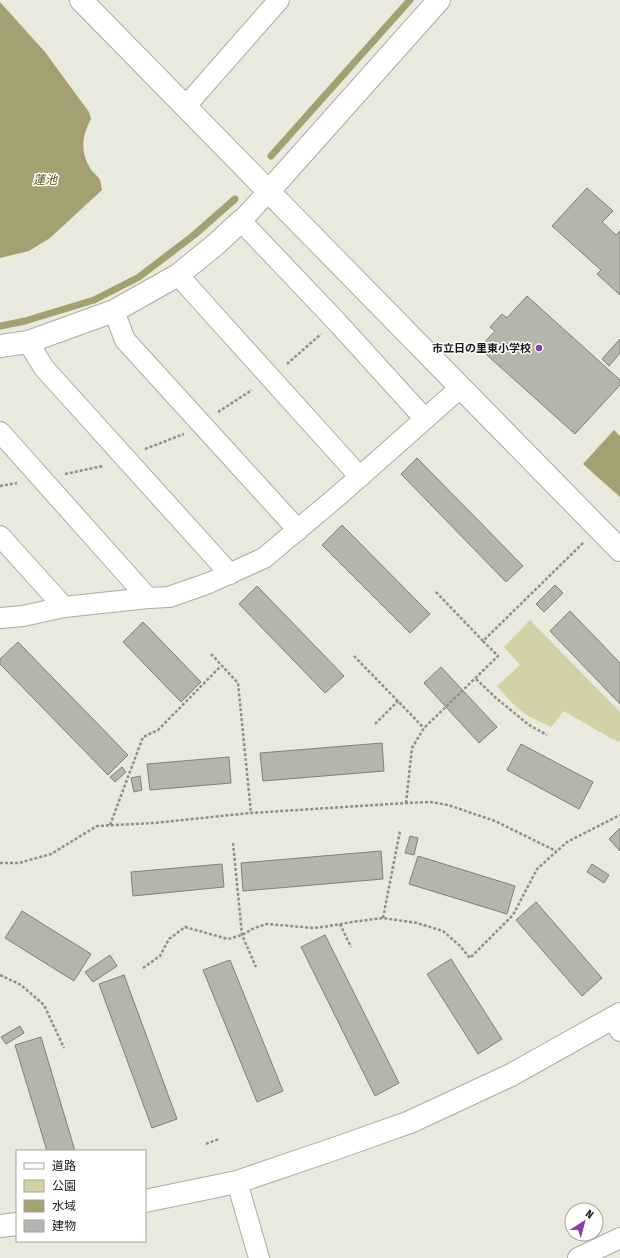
<svg xmlns="http://www.w3.org/2000/svg" width="620" height="1258" font-family="'Fira Sans Condensed','Noto Sans JP',sans-serif">
<style>
.green{fill:#d3d2a7}
.water{fill:#a3a171}
.lines{fill:none;stroke-linecap:round;stroke-linejoin:round}
.stream{stroke:#a3a171;stroke-width:7}
.building{fill:#b5b5ab;stroke:#808077}
.minor-casing{stroke:#adaca3;stroke-width:22}
.tertiary-casing{stroke:#adaca3;stroke-width:24}
.path{stroke:#909088;stroke-width:2.5;stroke-dasharray:3 2;stroke-linecap:butt}
.minor{stroke:#fff;stroke-width:20}
.tertiary{stroke:#fff;stroke-width:22}
.poi-dot{fill:#8e3cab;stroke:#fffffe;stroke-width:1.5}
.labels{text-anchor:middle;dominant-baseline:central;stroke-width:3;stroke-linejoin:round;paint-order:stroke}
.poi-label{font-size:11px;font-weight:bold;fill:#181815;stroke:#fffffe;text-anchor:end}
.water-label{font-size:12px;font-style:italic;fill:#57541b;stroke:#fffffe}
</style>
<rect width="100%" height="100%" fill="#e9e9de"/>
<polygon class="green" points="530,620 620,712 620,742 612,739 564,711 551,727 528,716 512,703 497,686 520,665 504,647"/>
<g class="water">
<path d="M0,2L45,52L89,112L91,119C82,136 80,150 90,168C92,172 98,176 100,180C101,183 101,187 102,190L50,238L29,251L0,258Z"/>
<polygon points="614,430 620,436 620,497 583,464"/>
</g>
<g class="lines">
<g class="stream">
<polyline points="271,156 410,0"/>
<polyline points="0,326 25,321 94,300 139,277 194,235 235,199"/>
</g>
</g>
<g class="building">
<polygon points="587,188 613,211 602,222 616,235 620,231 620,295 597,274 601,270 552,226"/>
<polygon points="527,296 620,380 620,385 575,434 479,348 495,331 490,327 502,314 507,318"/>
<polygon points="620,339 620,353 609,366 602,359"/>
<polygon points="417,458 523,566 506,582 401,474"/>
<polygon points="342,525 430,614 410,633 322,545"/>
<polygon points="555,585 563,593 544,612 536,604"/>
<polygon points="257,586 344,676 325,693 239,604"/>
<polygon points="570,611 620,663 620,704 550,631"/>
<polygon points="143,622 201,682 181,702 123,642"/>
<polygon points="18,642 128,755 108,775 0,664 0,659"/>
<polygon points="441,667 497,727 479,743 424,683"/>
<polygon points="382,743 384,771 263,781 260,753"/>
<polygon points="521,744 593,782 579,809 507,770"/>
<polygon points="229,757 231,783 150,790 147,764"/>
<polygon points="122,767 126,772 115,782 110,777"/>
<polygon points="140,776 142,790 134,792 131,778"/>
<polygon points="620,828 620,851 609,839"/>
<polygon points="410,836 418,838 414,855 405,853"/>
<polygon points="381,851 383,879 243,891 241,863"/>
<polygon points="418,856 515,886 507,914 409,884"/>
<polygon points="222,864 224,887 133,896 131,872"/>
<polygon points="592,864 609,875 604,883 587,872"/>
<polygon points="536,902 602,978 582,996 516,920"/>
<polygon points="22,911 91,954 74,981 5,938"/>
<polygon points="325,935 399,1083 375,1096 301,947"/>
<polygon points="110,955 117,966 93,982 85,972"/>
<polygon points="451,959 502,1039 478,1054 427,974"/>
<polygon points="230,960 283,1091 257,1102 203,970"/>
<polygon points="124,975 177,1119 152,1128 99,984"/>
<polygon points="20,1026 24,1033 6,1044 1,1037"/>
<polygon points="41,1037 75,1151 47,1151 15,1045"/>
</g>
<g class="lines">
<defs>
<g id="minor">
<polyline points="185,107 279,0"/>
<polyline points="269,191 241,221 336,321 425,419"/>
<polyline points="178,275 360,477"/>
<polyline points="114,311 125,340 298,530"/>
<polyline points="28,342 44,368 230,574"/>
<polyline points="0,432 148,598"/>
<polyline points="0,536 64,607"/>
<polyline points="0,618 23,616 64,607 148,598 169,597 209,583 264,558 339,495 460,388"/>
<polyline points="613,1018 620,1031"/>
<polyline points="237,1182 259,1258"/>
<polyline points="578,1258 620,1238"/>
</g>
<g id="tertiary">
<polyline points="81,0 620,550"/>
<polyline points="269,191 439,0"/>
<polyline points="0,346 28,342 114,311 178,275 215,245 241,221"/>
<polyline points="145,1201 237,1182 334,1149 410,1122 511,1075 620,1014"/>
<polyline points="0,1226 17,1224"/>
</g>
</defs>
<use href="#minor" class="minor-casing"/>
<use href="#tertiary" class="tertiary-casing"/>
<g class="path">
<polyline points="287,364 321,334"/>
<polyline points="218,412 252,390"/>
<polyline points="145,449 184,434"/>
<polyline points="65,474 103,466"/>
<polyline points="0,486 17,483"/>
<polyline points="436,592 483,641 584,542"/>
<polyline points="211,654 238,683 251,813"/>
<polyline points="354,656 424,728"/>
<polyline points="476,679 496,698 529,725 547,735"/>
<polyline points="375,724 398,701"/>
<polyline points="406,803 412,748 424,728 498,656 483,641"/>
<polyline points="110,825 143,737 158,730 221,666"/>
<polyline points="233,843 242,935 256,967"/>
<polyline points="0,863 19,863 51,854 97,826 153,823 251,813 406,803 430,802 448,805 495,821 556,851"/>
<polyline points="383,918 400,831"/>
<polyline points="340,924 351,947"/>
<polyline points="143,968 160,956 169,939 185,927 228,939 242,935 254,928 267,924 314,928 329,926 352,922 383,918 417,923 443,931 460,946 470,958 513,915 537,869 567,842 620,815"/>
<polyline points="0,975 21,985 44,1005 64,1048"/>
<polyline points="206,1144 219,1139"/>
</g>
<use href="#minor" class="minor"/>
<use href="#tertiary" class="tertiary"/>
</g>
<circle class="poi-dot" cx="539" cy="348" r="4"/>
<g class="labels">
<g class="poi-label">
<text x="531" y="348">市立日の里東小学校</text>
</g>
<g class="water-label">
<text x="45" y="180">蓮池</text>
</g>
</g>
<rect x="16" y="1150" width="130" height="92" fill="#fffffe" stroke="#a3a3a1"/>
<rect x="24" y="1163" width="20" height="6" fill="#ffffff" stroke="#a3a3a1"/>
<text x="52" y="1170" font-size="12" fill="#181815">道路</text>
<rect x="24" y="1180" width="20" height="12" fill="#d3d2a7" stroke="#a3a3a1"/>
<text x="52" y="1190" font-size="12" fill="#181815">公園</text>
<rect x="24" y="1200" width="20" height="12" fill="#a3a171" stroke="#a3a3a1"/>
<text x="52" y="1210" font-size="12" fill="#181815">水域</text>
<rect x="24" y="1220" width="20" height="12" fill="#b5b5ab" stroke="#a3a3a1"/>
<text x="52" y="1230" font-size="12" fill="#181815">建物</text>
<g transform="translate(584 1222) rotate(36)"><circle r="19" fill="#fffffe" stroke="#a3a3a1"/>
<path d="M0-3L7 15L0 10L-7 15Z" fill="#8e3cab"/>
<text y="-6" font-size="11" font-weight="bold" text-anchor="middle" fill="#181815">N</text>
</g>
</svg>
